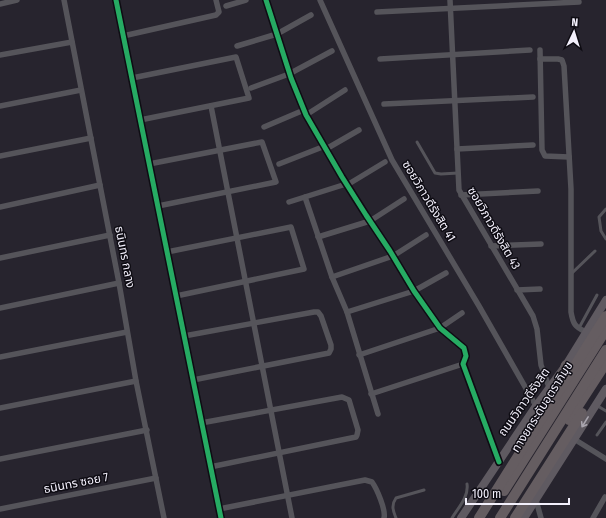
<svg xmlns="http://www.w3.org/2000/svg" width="606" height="518" font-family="'Fira Sans Condensed','Noto Sans Thai',sans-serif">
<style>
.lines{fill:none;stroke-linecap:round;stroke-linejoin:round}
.lane{stroke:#55545a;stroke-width:3}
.street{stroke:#55545a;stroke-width:5.5}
.secondary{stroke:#5f5a61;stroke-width:8}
.highway{stroke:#655d61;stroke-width:10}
.cycleway-casing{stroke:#0e0c13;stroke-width:8}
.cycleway{stroke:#26ab63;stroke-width:5}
.oneway{stroke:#a9a5ae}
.labels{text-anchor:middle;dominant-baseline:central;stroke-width:3;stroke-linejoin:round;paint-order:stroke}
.street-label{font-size:12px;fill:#f3f0fc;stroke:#0e0c13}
</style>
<rect width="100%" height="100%" fill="#27242e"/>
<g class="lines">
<g class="lane">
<polyline points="417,142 435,173 441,174 458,173"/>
<polyline points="606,209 599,217 601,231 606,239"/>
<polyline points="571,274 595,251"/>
<polyline points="579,328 597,295"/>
<polyline points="596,405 606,411"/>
<polyline points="597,435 606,422"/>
<path d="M396,518C393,511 391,505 396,498L424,490"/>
<path d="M452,518C458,508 469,497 467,484"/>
</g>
<g class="street">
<polyline points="64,0 119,283 136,381 164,518"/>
<polyline points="116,0 221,518"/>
<polyline points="266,0 291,78 306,115 342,177 366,215 390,251 414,291 440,328 464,348 466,356 463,364 499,462"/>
<polyline points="320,0 392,160 479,306 536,406"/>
<polyline points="450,0 459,190 533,316 537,329 541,365 549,387"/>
<polyline points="0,4 17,0"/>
<polyline points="226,6 246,0"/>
<polyline points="377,12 579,2"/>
<polyline points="123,36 216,15 219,12 216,0"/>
<polyline points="237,46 277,34 311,15"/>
<polyline points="540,50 542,150 545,156 569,157"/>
<polyline points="0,55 72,42"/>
<polyline points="380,59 530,50"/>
<path d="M540,59H558L562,60L564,66L571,189V312C573,324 575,327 586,332"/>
<polyline points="132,78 236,57 249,98 140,120"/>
<polyline points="251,88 289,74 332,51"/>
<polyline points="384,104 533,97"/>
<polyline points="0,106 81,90"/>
<polyline points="211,106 292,518"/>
<polyline points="306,115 345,90"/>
<polyline points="264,127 304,110"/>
<polyline points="326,149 359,130"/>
<polyline points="457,149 533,145"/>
<polyline points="0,156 91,138"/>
<polyline points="149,164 262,142 276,182 158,206"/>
<polyline points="279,164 325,146"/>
<polyline points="347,185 385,162"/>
<polyline points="461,195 538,191"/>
<polyline points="305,197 332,277 347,312 378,414"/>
<polyline points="289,202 346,184"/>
<polyline points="0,207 100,185"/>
<polyline points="318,237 370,221 404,199"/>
<polyline points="491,246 541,244"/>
<polyline points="167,252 291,227 304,269 176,296"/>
<polyline points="0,258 110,235"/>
<polyline points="332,277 393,256 426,235"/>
<polyline points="517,290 540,289"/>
<polyline points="0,308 119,283"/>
<polyline points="347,312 414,291 446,273"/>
<polyline points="184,336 314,312 318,312 321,316 331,345 331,349 329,353 193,380"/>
<polyline points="359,355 440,328 462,313"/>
<polyline points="0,357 127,332"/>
<polyline points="371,394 463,364"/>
<polyline points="0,408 136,381"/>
<polyline points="201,423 342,397 349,400 358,430 357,435 356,437 210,467"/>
<polyline points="574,439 606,459"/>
<polyline points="0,459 147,430"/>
<polyline points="536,500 541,518"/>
<polyline points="0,509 156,478"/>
<path d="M219,509L365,480L372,482C377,489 386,510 384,518"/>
<polyline points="593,518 605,497"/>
</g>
<g class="secondary">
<polyline points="461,518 536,406 566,365 606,300"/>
<polyline points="524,518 606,389"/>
</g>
<g class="highway">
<polyline points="560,381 566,365"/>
<polyline points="569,420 606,363"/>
<polyline points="504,491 606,330"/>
<polyline points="479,518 606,316"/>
<polyline points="500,518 606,350"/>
<polyline points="515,518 582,413"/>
</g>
<defs>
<g id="cycleway">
<polyline points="116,0 221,518"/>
<polyline points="266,0 291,78 306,115 342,177 366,215 390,251 414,291 440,328 464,348 466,356 463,364 499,462"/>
</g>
</defs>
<use href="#cycleway" class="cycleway-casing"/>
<use href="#cycleway" class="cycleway"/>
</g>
<defs><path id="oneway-shaft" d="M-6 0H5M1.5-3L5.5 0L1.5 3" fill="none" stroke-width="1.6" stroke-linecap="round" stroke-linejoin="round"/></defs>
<use class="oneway" href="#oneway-shaft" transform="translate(585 422) rotate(122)"/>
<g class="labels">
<g class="street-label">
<text transform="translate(429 201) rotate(59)">ซอยวิภาวดีรังสิต 41</text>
<text transform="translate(494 228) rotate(60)">ซอยวิภาวดีรังสิต 43</text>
<text transform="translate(125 257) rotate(79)">ธนินทร กลาง</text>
<text transform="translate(524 402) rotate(-55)">ถนนวิภาวดีรังสิต</text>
<text transform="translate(542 407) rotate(-58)">ทางยกระดับอุตราภิมุข</text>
<text transform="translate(76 483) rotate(-11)">ธนินทร ซอย 7</text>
</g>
</g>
<g transform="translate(574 32) rotate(4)" stroke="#0e0c13" stroke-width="3" paint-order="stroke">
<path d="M0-3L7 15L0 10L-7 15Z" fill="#f3f0fc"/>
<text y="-6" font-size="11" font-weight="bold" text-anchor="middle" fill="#f3f0fc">N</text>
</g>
<path d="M466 498v6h103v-6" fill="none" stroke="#f3f0fc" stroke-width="2"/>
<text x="472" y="498" font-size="12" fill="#f3f0fc" stroke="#0e0c13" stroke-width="3" paint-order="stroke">100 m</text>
</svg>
